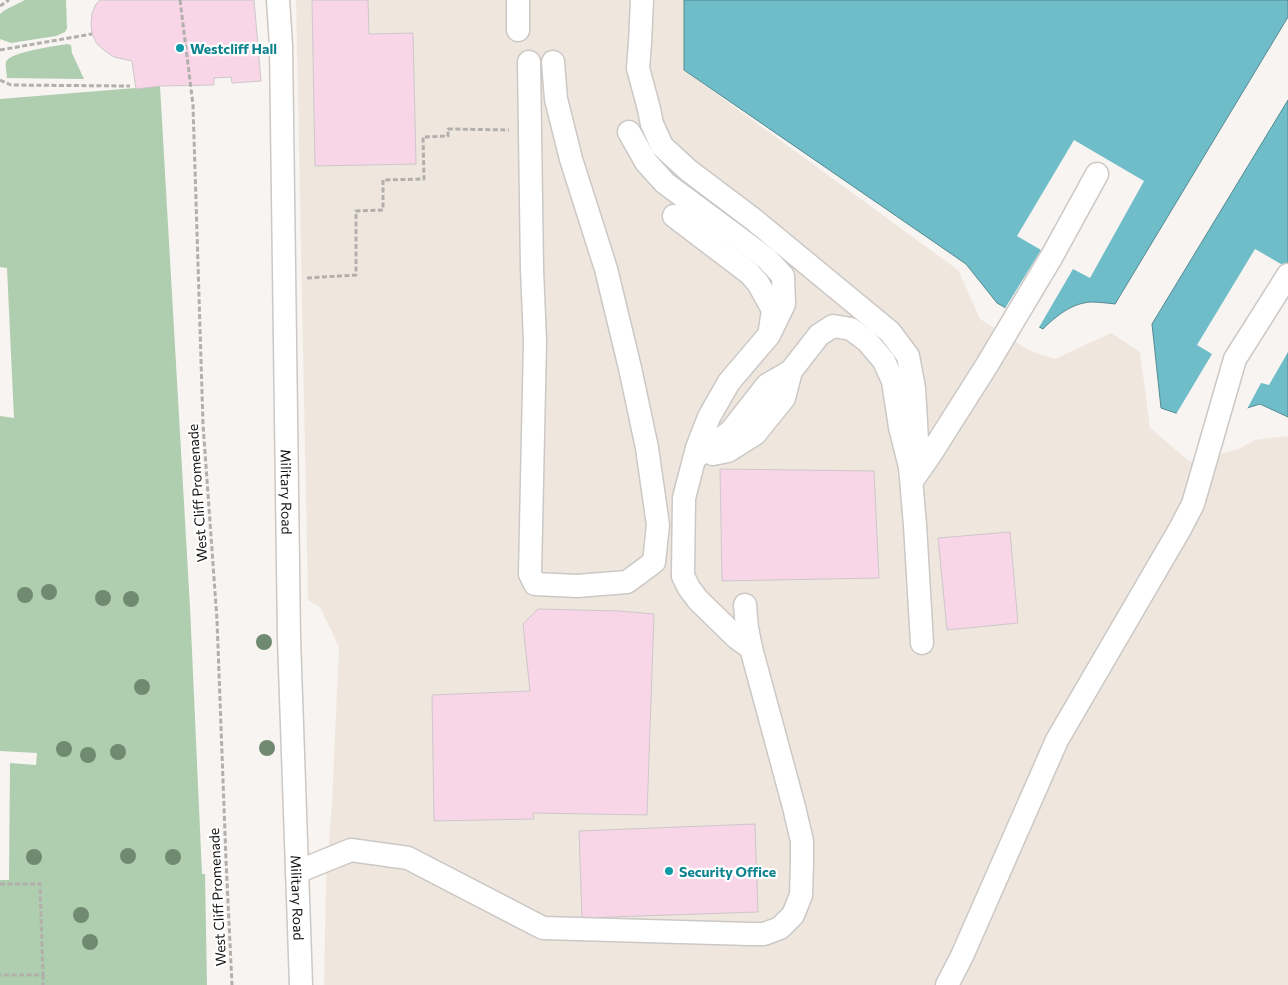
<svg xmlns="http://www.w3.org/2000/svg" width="1288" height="985" font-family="Commissioner,sans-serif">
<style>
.built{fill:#efe7de}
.green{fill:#afcdaf}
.water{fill:#6fbdc8;stroke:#548a92}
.pier{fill:#f7f4f1}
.building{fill:#f9d5e8;stroke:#ccc8ca}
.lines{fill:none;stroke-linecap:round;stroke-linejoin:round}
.minor-casing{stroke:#cbc8c6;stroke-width:25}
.path{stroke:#b2afad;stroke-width:3;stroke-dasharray:5 2.5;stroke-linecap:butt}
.minor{stroke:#fff;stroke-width:22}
.tree{fill:#6f8a71}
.culture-dot{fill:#0f9aa8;stroke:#fff;stroke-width:2}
.labels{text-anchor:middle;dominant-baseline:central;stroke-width:4.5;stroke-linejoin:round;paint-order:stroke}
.culture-label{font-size:14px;font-weight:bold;fill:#0d838f;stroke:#fff;text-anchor:start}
.street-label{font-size:14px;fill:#151413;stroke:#fff}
</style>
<rect width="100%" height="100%" fill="#f7f4f1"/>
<polygon class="built" points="296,0 684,0 684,70 958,270 980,319 1030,351 1055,359 1111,333 1140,352 1150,428 1190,462 1238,449 1255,440 1288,436 1288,985 324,985 326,880 332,803 339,647 320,607 308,600"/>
<g class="green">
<polygon points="25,0 66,0 67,28 65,32 56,36 11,43 0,39 0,14 5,10"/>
<path d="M67,44L71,45L72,53L84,79L7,78C7,73 5,66 6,62C9,52 56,46 67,44Z"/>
<polygon points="160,86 190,607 202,874 205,874 207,985 0,985 0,880 9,880 10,763 36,765 37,753 0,751 0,416 14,418 7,268 0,267 0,99"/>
</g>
<g class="water">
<path d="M684,0H1288V17L1115,304C1107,303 1099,302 1091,302C1072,303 1056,316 1043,329L997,303L966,264L684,70Z"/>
<polygon points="1288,100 1288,417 1260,404 1202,422 1161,408 1152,324"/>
</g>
<g class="pier">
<polygon points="1074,140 1144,181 1090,278 1073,269 1038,329 1004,310 1041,250 1017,236"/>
<polygon points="1255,249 1288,268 1288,352 1269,385 1261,383 1246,411 1202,425 1175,416 1212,354 1197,345"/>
</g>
<g class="building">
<polygon points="100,0 254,0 261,81 232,83 231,77 214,78 214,85 160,86 136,89 132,61 114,57 105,51 97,44 92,34 91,24 92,13 96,4"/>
<polygon points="312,0 368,0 369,34 413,33 416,164 315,166"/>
<polygon points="720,469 874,471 879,578 722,581"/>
<polygon points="1010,532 1018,623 947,630 938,538"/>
<polygon points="538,609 619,611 654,614 647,815 533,813 534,819 434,821 432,695 530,691 523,624"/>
<polygon points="755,824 758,912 582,918 579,831"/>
</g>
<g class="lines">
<defs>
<g id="minor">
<path id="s1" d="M278,0L281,45L289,639L301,985"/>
<polyline points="518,0 518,30"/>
<polyline points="642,0 640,43 638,68 649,109 652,124 662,146 688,170 753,219 890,332 908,356 914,388 917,440 910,467"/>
<polyline points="529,62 532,269 535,341 530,574 535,584 577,586 627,582 654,562 658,525 647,448 630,368 606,269 571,159 556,99 553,62"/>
<polyline points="629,132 646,162 665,183 767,259 783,276 784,304 769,335 729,382 709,417 697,448 684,498 683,576 689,588 698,600 737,638 751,648"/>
<polyline points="674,216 749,273 758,283 773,310 770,330"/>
<polyline points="713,454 728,451 755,434 784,398 791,371"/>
<polyline points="695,458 731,431 767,385 791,371 819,335 833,326 851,329 867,341 884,361 893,381 900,427 910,467 915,525 922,643"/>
<polyline points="912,481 930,455 987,365 1052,256 1097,174"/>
<polyline points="297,872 351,850 408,858 543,928 750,934 764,934 780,928 793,915 801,895 802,862 802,841 794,807 751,648 747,628 745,605"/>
<polyline points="947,985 962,956 1057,740 1180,529 1193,504 1235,359 1288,275"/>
</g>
</defs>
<use href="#minor" class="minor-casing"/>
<g class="path">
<polyline points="180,0 193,105 203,424 217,620 226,860 232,985"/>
<polyline points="0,6 9,0"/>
<polyline points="0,50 92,34"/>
<polyline points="0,80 11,85 130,86"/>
<polyline points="307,278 356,275 356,211 383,210 383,180 424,179 423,137 448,136 448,129 509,130"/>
<polyline points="0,884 40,884 43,975 0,975"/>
<polyline points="43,975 43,985"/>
</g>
<use href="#minor" class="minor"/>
</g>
<g class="tree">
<circle cx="49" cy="592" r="8"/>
<circle cx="25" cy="595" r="8"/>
<circle cx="103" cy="598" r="8"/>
<circle cx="131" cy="599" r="8"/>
<circle cx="264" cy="642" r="8"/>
<circle cx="142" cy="687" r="8"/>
<circle cx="267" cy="748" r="8"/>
<circle cx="64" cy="749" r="8"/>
<circle cx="118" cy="752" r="8"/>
<circle cx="88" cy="755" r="8"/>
<circle cx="128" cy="856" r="8"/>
<circle cx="34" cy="857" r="8"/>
<circle cx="173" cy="857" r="8"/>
<circle cx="81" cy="915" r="8"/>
<circle cx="90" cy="942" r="8"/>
</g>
<g class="culture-dot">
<circle cx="180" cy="48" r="5"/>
<circle cx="669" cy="871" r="5"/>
</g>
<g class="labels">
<g class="culture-label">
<text x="190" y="48">Westcliff Hall</text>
<text x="679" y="871">Security Office</text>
</g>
<g class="street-label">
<text transform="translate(197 493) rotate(-94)">West Cliff Promenade</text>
<text stroke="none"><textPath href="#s1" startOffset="492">Military Road</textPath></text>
<text transform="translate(217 897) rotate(-93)">West Cliff Promenade</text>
<text stroke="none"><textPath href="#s1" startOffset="898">Military Road</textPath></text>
</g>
</g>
</svg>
